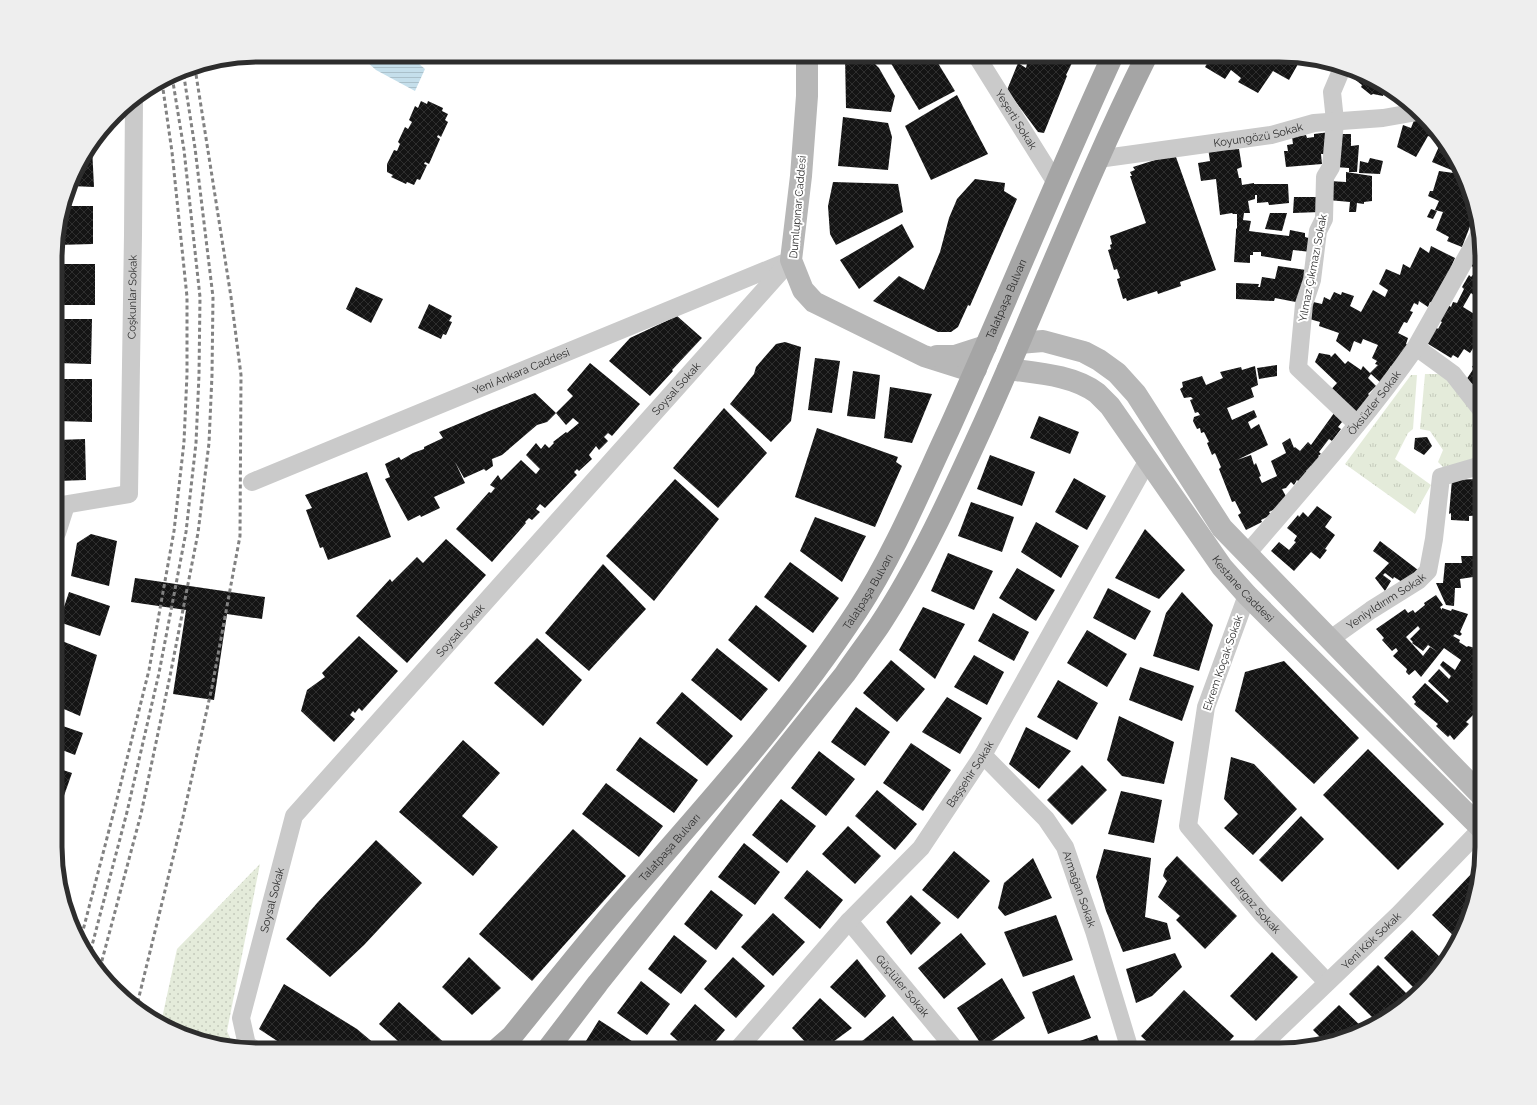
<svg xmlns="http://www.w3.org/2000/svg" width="1537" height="1105" font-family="Raleway,sans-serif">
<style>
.grass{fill:url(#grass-tufts)}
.park{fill:url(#park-dots)}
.water{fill:url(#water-rules)}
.building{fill:url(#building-cross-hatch);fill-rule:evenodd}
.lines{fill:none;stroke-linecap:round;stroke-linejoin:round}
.street{stroke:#cacaca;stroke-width:18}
.secondary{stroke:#b7b7b7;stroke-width:22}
.primary{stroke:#a5a5a5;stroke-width:22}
.rail{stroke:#828282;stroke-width:3;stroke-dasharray:4 3;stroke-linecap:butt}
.labels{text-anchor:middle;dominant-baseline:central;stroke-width:4;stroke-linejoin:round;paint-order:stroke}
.street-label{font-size:11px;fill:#2d2d2d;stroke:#fff}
.rim{fill:none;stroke:#2d2d2d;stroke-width:5}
</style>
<defs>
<pattern id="grass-tufts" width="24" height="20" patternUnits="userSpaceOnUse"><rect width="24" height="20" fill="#e4ebda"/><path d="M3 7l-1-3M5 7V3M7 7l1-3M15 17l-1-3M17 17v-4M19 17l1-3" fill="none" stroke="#c4cabb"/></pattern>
<pattern id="park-dots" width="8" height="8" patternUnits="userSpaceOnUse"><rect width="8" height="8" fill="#e4ebda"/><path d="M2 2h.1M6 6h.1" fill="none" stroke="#c4cabb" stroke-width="1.8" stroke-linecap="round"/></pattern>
<pattern id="water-rules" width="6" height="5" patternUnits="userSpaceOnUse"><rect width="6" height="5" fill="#c5dfeb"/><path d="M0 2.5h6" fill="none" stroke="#aac0ca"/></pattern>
<pattern id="building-cross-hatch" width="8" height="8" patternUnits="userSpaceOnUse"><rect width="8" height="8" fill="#141414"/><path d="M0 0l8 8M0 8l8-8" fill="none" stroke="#2e2e2e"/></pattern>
</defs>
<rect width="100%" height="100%" fill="#fff"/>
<g class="grass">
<polygon points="1425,374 1446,374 1482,420 1482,458 1445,469 1438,462 1443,450 1430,431 1420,429"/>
<polygon points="1411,375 1417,375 1413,429 1408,433 1395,459 1431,485 1415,514 1345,464"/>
</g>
<polygon class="park" points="260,864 227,1031 234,1047 181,1035 161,1023 177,949"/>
<polygon class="water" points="359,55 414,55 418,63 425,69 415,91 376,70"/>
<g class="building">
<polygon points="845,55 866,55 879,68 895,96 891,112 846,108"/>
<polygon points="886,55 933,55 955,91 919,110"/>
<polygon points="992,55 1003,55 1004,58 995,61"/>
<polygon points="1034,55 1076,55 1066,75 1067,76 1044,133 1038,132 1007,90 1018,63 1026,68 1028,59 1032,60"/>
<polygon points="1212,55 1292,55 1302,57 1289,80 1273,71 1258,93 1238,82 1241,78 1231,70 1225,79 1205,67"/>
<polygon points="1347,67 1385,88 1383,96 1373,94 1371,95 1361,87 1362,85 1344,71"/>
<polygon points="1388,89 1403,97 1406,101 1385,95"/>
<polygon points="957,95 988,154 931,180 905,126"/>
<polygon points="421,101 427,104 428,101 443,108 442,111 448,114 445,120 448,122 441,137 438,135 437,137 440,139 429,164 425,162 424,164 427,165 420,180 417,179 414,185 407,182 406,184 391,177 393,175 387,172 387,164 394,150 397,151 400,144 398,142 405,127 408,129 412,122 409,120 415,106 418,108"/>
<polygon points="1416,115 1424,119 1440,134 1444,141 1428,136 1416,157 1397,147 1403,125 1411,128"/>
<polygon points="843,117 888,123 892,137 888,170 838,166"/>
<polygon points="1330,132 1329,154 1321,154 1322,164 1286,167 1284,151 1288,151 1287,145 1293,144 1292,137 1306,135 1307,138 1314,137 1314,134"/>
<polygon points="1337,134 1351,134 1351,146 1359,145 1357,172 1349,172 1349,168 1335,167"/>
<polygon points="1441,142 1446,144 1461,168 1474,216 1462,247 1447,241 1449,237 1436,230 1443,212 1435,210 1439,201 1428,196 1430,191 1433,191 1439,171 1461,174 1432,162"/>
<polygon points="92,147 94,187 71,186 76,168"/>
<polygon points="1208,148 1224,150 1239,149 1242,167 1237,169 1239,178 1241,178 1242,185 1254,183 1254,184 1288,184 1289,203 1269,205 1268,202 1257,203 1257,195 1255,195 1255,199 1248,201 1250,213 1244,213 1243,220 1251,221 1249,231 1289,236 1290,230 1305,233 1305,237 1312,239 1311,252 1293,250 1291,261 1261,256 1261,252 1253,252 1253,255 1250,255 1250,263 1234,262 1236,232 1236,228 1237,229 1237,214 1233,214 1232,213 1220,215 1216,179 1201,181 1198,163 1210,161"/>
<polygon points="1171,155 1176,157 1216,270 1180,282 1181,286 1158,294 1157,291 1127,301 1126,298 1123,299 1117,279 1120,278 1117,269 1114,270 1108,250 1111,249 1110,245 1112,244 1110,236 1146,223 1130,176 1132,176 1130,172 1135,170 1133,167"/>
<polygon points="1370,158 1383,161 1380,174 1359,173 1360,161 1368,163"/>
<polygon points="1346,172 1372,176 1372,201 1364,202 1364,204 1357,203 1356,212 1349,212 1350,202 1328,200 1329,181 1346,182"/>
<polygon points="975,179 1005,183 1004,191 1017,199 970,306 968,305 958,327 951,332 938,332 873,301 899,276 924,290 940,252 949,218 957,199"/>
<polygon points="833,182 898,184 903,212 836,245 830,234 828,206"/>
<polygon points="1294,197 1321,197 1320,212 1293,213"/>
<polygon points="65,206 93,206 93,244 57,245 57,232"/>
<polygon points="1431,209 1437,211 1433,219 1427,217"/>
<polygon points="1270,213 1287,213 1282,231 1265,229"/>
<polygon points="902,224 914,247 859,289 840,260"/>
<polygon points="1431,246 1455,258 1435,305 1430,302 1428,307 1419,301 1418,305 1414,303 1410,311 1413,312 1407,323 1404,322 1398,333 1408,338 1406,344 1409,346 1394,367 1391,366 1381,383 1371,374 1368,378 1376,386 1368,394 1370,396 1355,415 1328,393 1337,383 1315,362 1319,353 1330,355 1331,357 1335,353 1345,364 1348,361 1361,370 1363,366 1370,373 1378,365 1375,364 1377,361 1372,358 1378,345 1363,339 1361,344 1354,341 1350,352 1336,341 1339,333 1319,326 1320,322 1306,318 1309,301 1322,304 1324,297 1330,300 1334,292 1341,295 1342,292 1354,296 1350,306 1361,312 1373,290 1385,297 1388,290 1379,284 1386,269 1400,275 1403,264 1410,268 1420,247 1429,253"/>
<polygon points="1477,254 1482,256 1482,303 1474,298 1475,296 1471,293 1463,307 1476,315 1473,319 1482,325 1482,334 1470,353 1464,349 1458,358 1453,355 1451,358 1425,342 1435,326 1438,329 1442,322 1438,320 1448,305 1451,307 1453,302 1457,303 1464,289 1462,287 1469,275 1471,277 1478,269 1469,265"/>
<rect x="57" y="264" width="38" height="41"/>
<polygon points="1278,266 1306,270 1301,303 1275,298 1274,301 1236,299 1236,283 1259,284 1258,287 1260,287 1262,277 1275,279"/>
<polygon points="356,287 383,299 371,323 346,309"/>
<polygon points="429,304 452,316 449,321 452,322 446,335 443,334 441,339 418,328"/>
<polygon points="677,316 702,338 672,370 673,371 650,396 609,361 630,338"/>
<polygon points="57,319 92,319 91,364 57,363"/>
<polygon points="785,342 801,347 793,408 791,421 771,442 730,404 754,374 756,367 776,344"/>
<polygon points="1482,353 1482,394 1473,388 1475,386 1466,380 1474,368 1472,367"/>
<polygon points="815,358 840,361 832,413 808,410"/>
<polygon points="590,363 640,404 612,436 608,433 604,437 608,441 599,450 596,446 589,455 592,459 579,471 577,469 574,472 577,475 545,508 540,504 536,509 540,512 532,520 529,518 525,522 526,523 492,562 456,529 489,492 491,493 495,488 490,485 498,475 501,480 521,460 536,474 540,469 526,455 536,443 541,449 545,444 549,448 554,443 553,442 566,432 567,433 579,423 573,418 566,425 556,413 573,396 567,390"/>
<polygon points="1277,365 1277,376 1259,379 1257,368"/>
<polygon points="1255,366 1258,385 1251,388 1254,397 1227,408 1232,420 1254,410 1257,417 1248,422 1251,429 1259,424 1268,445 1237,460 1251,455 1254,465 1256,463 1261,476 1259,477 1262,483 1277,476 1271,461 1286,453 1282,443 1290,438 1294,448 1295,447 1300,451 1308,442 1311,445 1337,409 1346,417 1338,427 1341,429 1332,441 1329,439 1319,452 1321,454 1318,456 1321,458 1312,468 1311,466 1306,471 1308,473 1300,483 1297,480 1294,485 1291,482 1286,488 1282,489 1288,500 1279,507 1269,512 1271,515 1261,520 1262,522 1246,530 1238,515 1241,513 1235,501 1232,502 1219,469 1221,467 1215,453 1212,455 1207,443 1209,442 1204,432 1201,433 1200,428 1197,429 1193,421 1194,417 1200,415 1198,412 1195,413 1190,400 1193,399 1191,397 1184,398 1180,389 1183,387 1182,382 1202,376 1206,385 1223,378 1220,372 1241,367 1242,370"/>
<polygon points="853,371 880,375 875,419 847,416"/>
<polygon points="57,379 92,379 92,422 57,421"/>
<polygon points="890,387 932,394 912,443 884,438"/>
<polygon points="535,393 556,413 547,422 537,425 502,455 492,459 493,466 486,471 484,469 464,478 455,462 465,483 434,497 440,508 421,517 420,515 408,521 385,479 390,477 385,464 399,457 401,460 413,453 424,449 424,447 443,438 439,432 489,411"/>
<polygon points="724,408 767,453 718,508 673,468"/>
<polygon points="1039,416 1079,432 1070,454 1030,438"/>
<polygon points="817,428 898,457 896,462 902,466 875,527 795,497"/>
<polygon points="1427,437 1432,446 1424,455 1414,449 1415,438"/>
<polygon points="85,439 86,480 57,481 57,440"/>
<polygon points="990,455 1035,472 1022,506 977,489"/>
<polygon points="1482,471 1482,488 1479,489 1482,503 1482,515 1469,516 1469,521 1451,520 1451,513 1449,514 1452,480 1478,479 1476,472"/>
<polygon points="367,472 391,537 328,560 323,547 320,548 306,510 312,508 305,495"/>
<polygon points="1074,478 1106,496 1087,530 1055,512"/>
<polygon points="675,479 719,519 654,601 606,556"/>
<polygon points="971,502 1014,517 1002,552 958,536"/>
<polygon points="1317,506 1332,517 1325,527 1335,535 1325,549 1327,550 1320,559 1311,552 1294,571 1271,551 1279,542 1289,550 1296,542 1294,541 1297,536 1287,528 1298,515 1299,517 1303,512 1308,517"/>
<polygon points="815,517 866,536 842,582 800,551"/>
<polygon points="1036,522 1079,546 1061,578 1021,552"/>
<polygon points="1145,529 1185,570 1159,599 1115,578"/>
<polygon points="91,534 117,541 109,586 71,576 77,543"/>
<polygon points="446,539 486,575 407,663 356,616 390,579 392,582 417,557 423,563"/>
<polygon points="1380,541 1418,570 1407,585 1394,577 1393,579 1385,573 1383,575 1391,581 1385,591 1375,578 1389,563 1373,551"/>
<polygon points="948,553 993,571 974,610 931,591"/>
<polygon points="1461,556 1474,556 1473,577 1460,579 1461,588 1455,588 1454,606 1446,605 1436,583 1443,583 1445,563 1462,563"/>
<polygon points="790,562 839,598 813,633 764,597"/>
<polygon points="603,564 646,609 589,671 545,633"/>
<polygon points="1017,568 1055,590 1036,621 999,598"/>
<polygon points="135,578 265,597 262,619 227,614 214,700 173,694 186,610 131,602"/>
<polygon points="1108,588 1151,611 1135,640 1093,618"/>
<polygon points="69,592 110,606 100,636 59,622"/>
<polygon points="1182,592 1213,625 1199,671 1153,656 1166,613"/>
<path d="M1436,595L1443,605L1440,607L1442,610V608L1451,611L1452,609L1468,614L1460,632L1462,634L1460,636L1455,634L1453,636L1460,640L1459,642L1467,647L1468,646L1482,650V658L1473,676L1479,678L1476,692L1482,695V719L1474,714L1466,722L1469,724L1454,740L1450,735L1448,737L1436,726L1438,724L1414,704L1416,702L1412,697L1425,683L1447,703L1449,701L1428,681L1439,669L1449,679L1451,676L1440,665L1443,661L1455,670L1461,660L1444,648L1421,677L1415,670L1409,675L1406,672L1407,669L1393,656L1398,651L1396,648L1392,651L1382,640L1384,638L1376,629L1405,609L1408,613L1413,610L1415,613L1425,605L1424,603ZM1418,626L1420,629L1410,639L1413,642L1412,643L1423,651L1428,645L1438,652L1430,647L1423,656L1406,637Z"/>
<polygon points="756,605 807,646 779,682 728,640"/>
<polygon points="923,607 965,624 935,679 899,650"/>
<polygon points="993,613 1029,632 1014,661 978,641"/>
<polygon points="1087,630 1127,654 1107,687 1067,663"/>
<polygon points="359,636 398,671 362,711 359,708 355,713 353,711 350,715 355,719 334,742 301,711 307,690 325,677 322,673"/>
<polygon points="537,638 582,680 543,726 494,683"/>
<polygon points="57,639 97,655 80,716 57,706"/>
<polygon points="717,648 768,689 741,721 691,680"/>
<polygon points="974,655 1004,672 987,705 954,687"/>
<polygon points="891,660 925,689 897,722 863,693"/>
<polygon points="1284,661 1359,738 1314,784 1235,711 1245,672"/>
<polygon points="1140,667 1194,686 1182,721 1129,700"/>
<polygon points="1058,680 1098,703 1077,740 1037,717"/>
<polygon points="682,692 733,736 707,766 656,723"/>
<polygon points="947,697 982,718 960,754 922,732"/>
<polygon points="856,707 890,732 865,766 831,742"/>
<polygon points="1119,716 1174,742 1164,784 1122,776 1107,760"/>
<polygon points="57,724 83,733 75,755 57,748"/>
<polygon points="1026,727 1071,751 1039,789 1009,764"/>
<polygon points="640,737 698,780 674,813 616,770"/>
<polygon points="463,740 500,773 462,816 498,847 473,876 399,812"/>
<polygon points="911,743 951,770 923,811 883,783"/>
<polygon points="1368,749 1444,824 1398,870 1323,795"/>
<polygon points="819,751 855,779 826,816 791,788"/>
<polygon points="1231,757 1254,764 1297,809 1253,855 1224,828 1238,814 1224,799"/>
<polygon points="1082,765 1107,790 1072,825 1047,800"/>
<polygon points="57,768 72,773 60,807 57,806"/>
<polygon points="606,783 663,826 639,857 582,814"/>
<polygon points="877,790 917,824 895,850 855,816"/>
<polygon points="1121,791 1162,800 1154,843 1108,834"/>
<polygon points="781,799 816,826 787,863 752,835"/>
<polygon points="1301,816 1324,839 1282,882 1259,860"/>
<polygon points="57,819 62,821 57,837"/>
<polygon points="848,826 881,856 855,884 822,854"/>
<polygon points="573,829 626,876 532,981 479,934"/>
<polygon points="376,840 422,883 364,945 330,977 286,939 318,902"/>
<polygon points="744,843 780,872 755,905 718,877"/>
<polygon points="1104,849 1151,858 1145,917 1167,923 1171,939 1123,952 1106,911 1096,877"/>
<polygon points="954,851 990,881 958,919 922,890"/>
<polygon points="1177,856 1237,916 1205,949 1176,920 1180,916 1158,897 1167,881 1163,876 1165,869"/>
<polygon points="1033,858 1052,898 1005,916 998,908 1004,883"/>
<polygon points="807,870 843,900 820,929 784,898"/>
<polygon points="1474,871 1478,875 1467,924 1458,940 1432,915"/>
<polygon points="711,890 743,915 716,950 684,924"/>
<polygon points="911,895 941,923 911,955 886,922"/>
<polygon points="773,913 805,942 773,976 741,947"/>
<polygon points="1056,915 1073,960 1023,977 1004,932"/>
<polygon points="1412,930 1445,962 1440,971 1419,993 1384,958"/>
<polygon points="961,933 986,964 944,999 918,968"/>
<polygon points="674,935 707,961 681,994 648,969"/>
<polygon points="1272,952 1298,977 1256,1021 1230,996"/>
<polygon points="1175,953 1182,967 1152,996 1136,1003 1126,969"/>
<polygon points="469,957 501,988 472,1015 442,987"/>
<polygon points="733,957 765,986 736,1018 704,989"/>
<polygon points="857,959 886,996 865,1018 830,987"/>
<polygon points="1378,965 1413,1000 1378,1023 1349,994"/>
<polygon points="1074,975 1091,1018 1048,1034 1032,992"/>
<polygon points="1002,978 1025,1018 983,1047 957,1008"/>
<polygon points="641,981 670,1004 647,1035 617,1013"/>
<polygon points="284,984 357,1029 382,1050 291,1050 259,1029"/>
<polygon points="1184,990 1234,1036 1221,1050 1156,1050 1141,1036"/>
<polygon points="820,998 852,1028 822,1050 813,1050 792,1028"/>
<polygon points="399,1002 449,1047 447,1050 408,1050 379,1024"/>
<polygon points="695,1004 725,1030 708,1050 688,1050 670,1034"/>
<polygon points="1339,1005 1365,1030 1327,1044 1313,1030"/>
<polygon points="893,1016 921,1050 851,1050"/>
<polygon points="599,1020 638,1045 635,1050 581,1049"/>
<polygon points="1097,1035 1102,1050 1054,1050"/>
<polygon points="1029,1042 1031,1050 1013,1050"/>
<polygon points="781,1044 787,1050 775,1050"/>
</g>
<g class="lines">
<g class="street">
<path id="s1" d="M976,55L1056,183"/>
<polyline points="1343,66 1332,92 1335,121 1331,167 1325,177 1324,219 1318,231 1312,280 1304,304 1298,368 1357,424"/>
<path id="s2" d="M1098,159L1271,135L1314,123L1383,118L1417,112"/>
<polyline points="1416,347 1453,374 1482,411"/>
<path id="s3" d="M252,482L786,262"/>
<path id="s4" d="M57,506L129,494L133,235L134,99"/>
<polyline points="57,533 66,505"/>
<path id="s5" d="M1246,555C1304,487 1365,420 1416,347L1479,235"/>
<path id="s6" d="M1247,595L1206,707L1188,826L1262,914L1327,982"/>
<path id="s7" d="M1329,640L1371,610L1419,580L1428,571L1434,539L1441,477L1482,465"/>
<path id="s8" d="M983,755L1046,819L1065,847L1094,931L1130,1050"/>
<path id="s9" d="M849,921L956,1050"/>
<path id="s10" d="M256,1050L247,1045L241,1018L294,816L791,260"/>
<path id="s11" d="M737,1050L849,921L921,848L983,755L1148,460"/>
<path id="s12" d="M1257,1050L1399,914L1481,829"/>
</g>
<g class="secondary">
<polyline points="807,55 807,96 801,176 791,260 803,290 814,302 924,356 962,368 976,369"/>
<polyline points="1019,343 1043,341 1084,352 1099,360 1117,373 1136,394 1222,528 1482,796"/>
<polyline points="937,356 955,356 986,346"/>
<path id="s13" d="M1008,369C1037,373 1073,375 1097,393C1101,397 1106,402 1110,406L1222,567L1247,595L1482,829"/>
</g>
<g class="primary">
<path id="s14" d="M496,1050L512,1036C546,994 580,951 615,910C699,813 787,718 857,611C894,554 920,491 949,429C1005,305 1056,179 1113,55"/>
<path d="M547,1050L598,983L845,674C856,658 868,642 879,626C920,564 953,491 984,423C1039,301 1087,175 1147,55"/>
</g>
<g class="rail">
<polyline points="80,942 114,811 149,670 174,531 184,442 187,374 187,297 172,152 162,82"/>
<polyline points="89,957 127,812 159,673 186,532 196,443 199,375 200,297 184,150 172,76"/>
<polyline points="100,968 141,814 170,676 198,533 209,443 212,375 213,297 195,148 183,70"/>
<polyline points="136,1009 183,817 212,687 240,536 241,375 231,297 195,68"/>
</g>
</g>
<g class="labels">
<g class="street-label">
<text stroke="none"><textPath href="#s1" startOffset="76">Yeşerti Sokak</textPath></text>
<text stroke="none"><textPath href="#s2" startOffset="162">Koyungözü Sokak</textPath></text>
<text transform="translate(798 207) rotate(-85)">Dumlupınar Caddesi</text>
<text transform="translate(1313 268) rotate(-79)">Yılmaz Çıkmazı Sokak</text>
<text stroke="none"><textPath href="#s4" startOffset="270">Coşkunlar Sokak</textPath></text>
<text stroke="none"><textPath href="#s14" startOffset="915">Talatpaşa Bulvarı</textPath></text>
<text stroke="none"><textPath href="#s3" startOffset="291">Yeni Ankara Caddesi</textPath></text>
<text stroke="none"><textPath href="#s10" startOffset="820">Soysal Sokak</textPath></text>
<text stroke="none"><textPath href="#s5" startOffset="199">Öksüzler Sokak</textPath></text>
<text stroke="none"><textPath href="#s13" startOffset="338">Kestane Caddesi</textPath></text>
<text stroke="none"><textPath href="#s14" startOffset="591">Talatpaşa Bulvarı</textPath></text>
<text stroke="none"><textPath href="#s7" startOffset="69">Yeniyıldırım Sokak</textPath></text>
<text stroke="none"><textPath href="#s10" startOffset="496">Soysal Sokak</textPath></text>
<text transform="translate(1223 663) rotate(-71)">Ekrem Koçak Sokak</text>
<text stroke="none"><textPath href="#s11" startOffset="362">Başşehir Sokak</textPath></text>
<text stroke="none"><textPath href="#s14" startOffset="267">Talatpaşa Bulvarı</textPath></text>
<text stroke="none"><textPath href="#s8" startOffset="168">Armağan Sokak</textPath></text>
<text stroke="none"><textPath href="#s10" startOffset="160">Soysal Sokak</textPath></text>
<text stroke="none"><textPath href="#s6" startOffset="344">Burgaz Sokak</textPath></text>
<text stroke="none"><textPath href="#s12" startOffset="158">Yeni Kök Sokak</textPath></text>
<text stroke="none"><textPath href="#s9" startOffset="84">Güçlüler Sokak</textPath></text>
</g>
</g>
<path d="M0 0H1537V1105H0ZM258 62H1279A196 196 0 0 1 1475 258V847A196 196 0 0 1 1279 1043H258A196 196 0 0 1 62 847V258A196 196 0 0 1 258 62Z" fill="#eee" fill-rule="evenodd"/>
<path class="rim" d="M258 62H1279A196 196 0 0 1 1475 258V847A196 196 0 0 1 1279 1043H258A196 196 0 0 1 62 847V258A196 196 0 0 1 258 62Z"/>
</svg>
